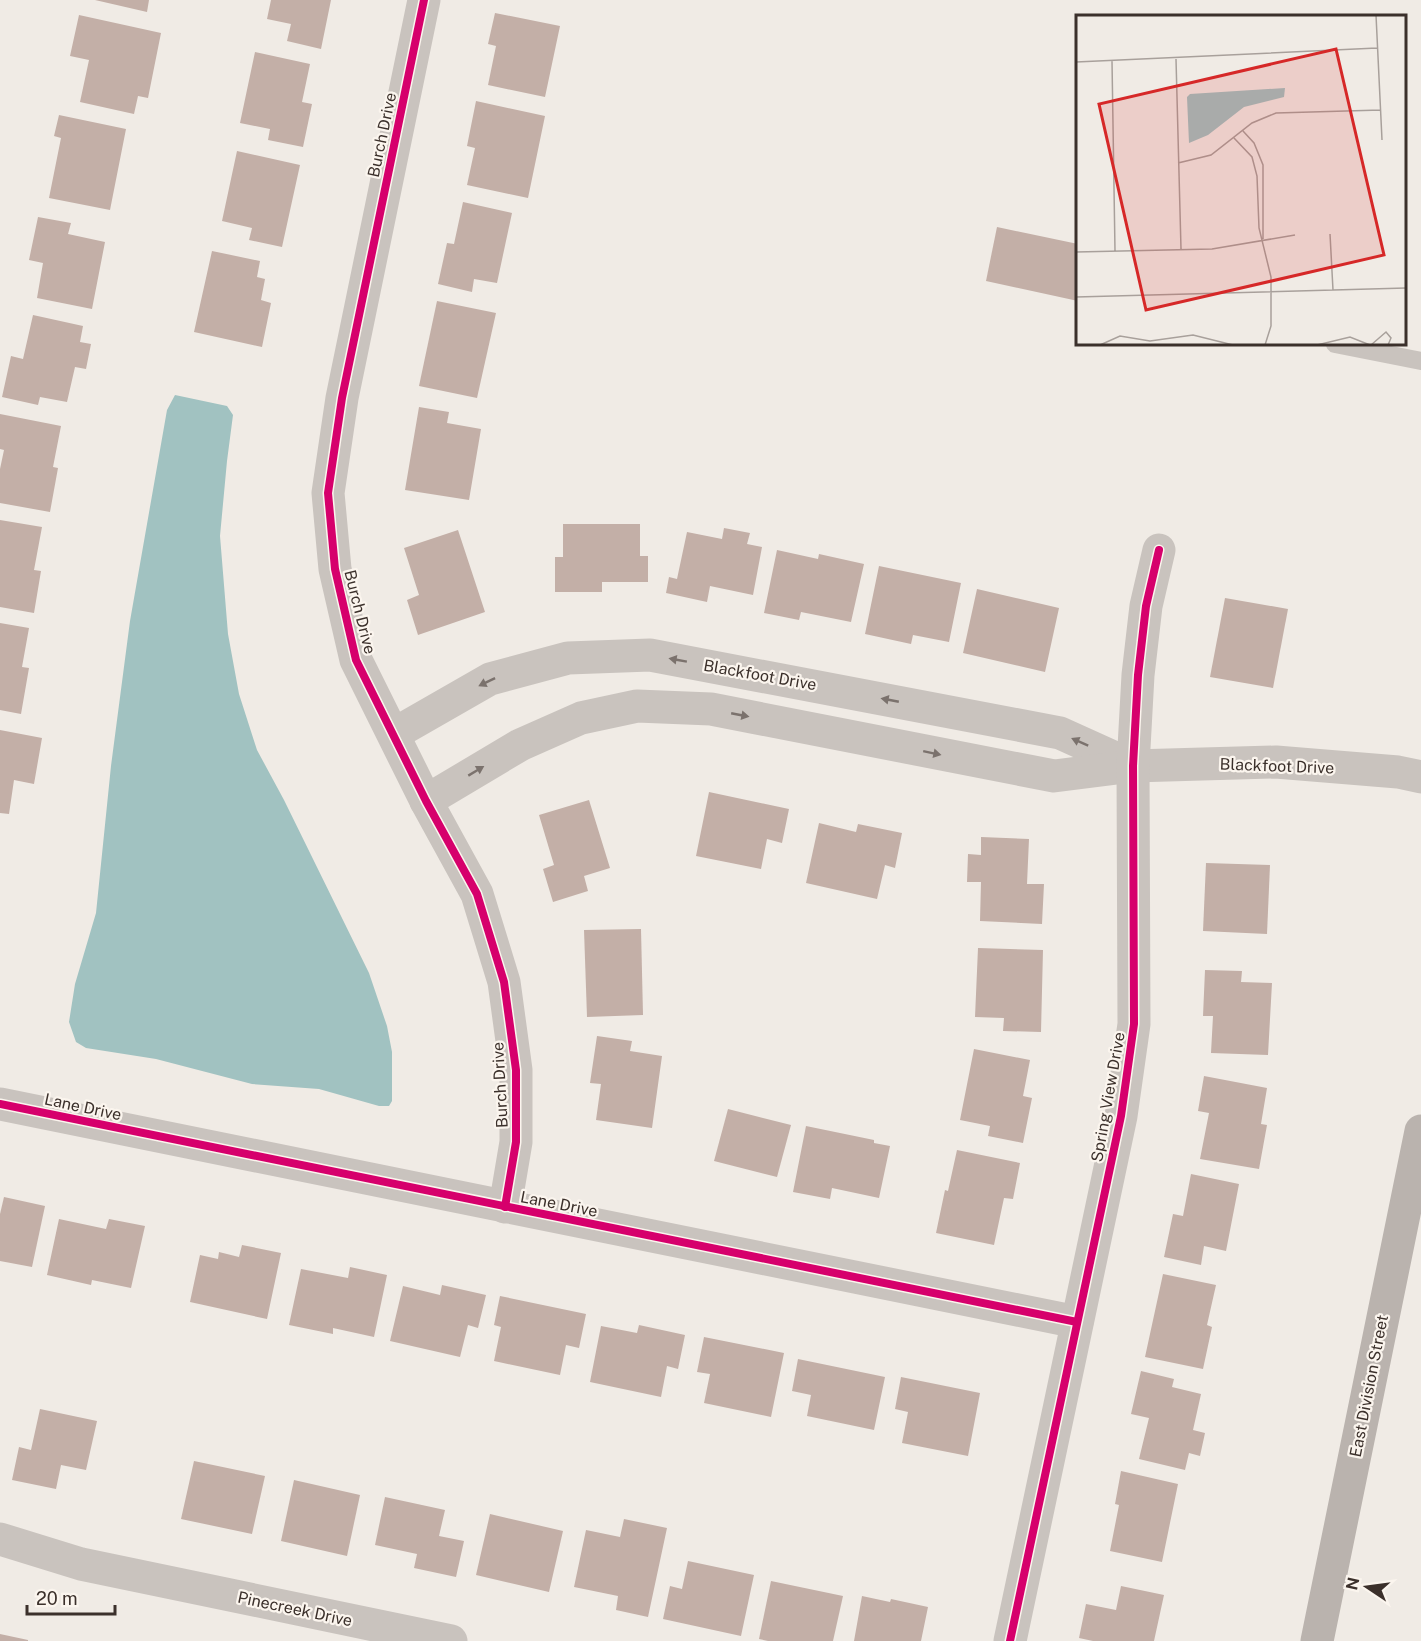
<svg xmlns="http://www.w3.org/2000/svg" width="1421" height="1641" font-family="'Public Sans',sans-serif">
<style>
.water{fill:#a1c2c1}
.building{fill:#c3afa7}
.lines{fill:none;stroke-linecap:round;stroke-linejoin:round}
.lane{stroke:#c9c3be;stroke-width:18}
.street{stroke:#c9c3be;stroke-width:33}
.secondary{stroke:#bab3ae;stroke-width:33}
.cycleway-casing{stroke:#fbf5ee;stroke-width:11}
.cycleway{stroke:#d6006c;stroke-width:8}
.oneway{fill:#7b726d}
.labels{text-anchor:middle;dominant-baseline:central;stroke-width:4.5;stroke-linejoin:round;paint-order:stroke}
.street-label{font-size:16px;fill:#3b302b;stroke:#fbf5ee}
.inset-road{fill:none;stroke:#a8a09b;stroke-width:1.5}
.view{fill:#d62828;fill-opacity:0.15;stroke:#d62828;stroke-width:3}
.inset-edge{fill:none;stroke:#3b302b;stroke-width:3}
</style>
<rect width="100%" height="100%" fill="#f0ebe5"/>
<polygon class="water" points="175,395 227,406 233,415 227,461 220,536 228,634 239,694 257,750 284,800 369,973 387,1026 392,1052 392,1101 389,1106 379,1106 319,1089 252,1084 156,1059 86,1048 76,1042 69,1022 75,984 96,913 111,766 130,621 167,410"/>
<g class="building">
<polygon points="95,0 149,0 147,12"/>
<polygon points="271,0 331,0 321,49 287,41 291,24 267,19"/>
<polygon points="495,13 560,26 545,97 488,85 496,46 488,44"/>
<polygon points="79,15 161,33 148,98 138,96 134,114 80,102 89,60 70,56"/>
<polygon points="255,52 310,64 302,102 312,104 303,147 268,140 270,129 240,123"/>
<polygon points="476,101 545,116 528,198 467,185 475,148 467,146"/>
<polygon points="59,115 126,129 110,210 49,198 61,138 54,136"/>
<polygon points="237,151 300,165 282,247 249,240 252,228 222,221"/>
<polygon points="463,202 512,213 497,283 474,279 472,292 438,284 447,243 454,244"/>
<polygon points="38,217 71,223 68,234 105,242 92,309 37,298 43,263 29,260"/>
<polygon points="997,227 1078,244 1078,301 986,281"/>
<polygon points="212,251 260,261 257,277 265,279 261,300 271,303 262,347 194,332"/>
<polygon points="437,301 496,313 477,398 419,386"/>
<polygon points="33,315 83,326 80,342 91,344 86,369 75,367 67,402 40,397 38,405 2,397 11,356 23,359"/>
<polygon points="419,407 449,412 447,423 481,429 469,500 405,490"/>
<polygon points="0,414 61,426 53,467 58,468 50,512 0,503 0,469 4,450 0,449"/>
<polygon points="0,520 42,527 34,570 41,571 34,613 0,607"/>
<polygon points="563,524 640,524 640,556 648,556 648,582 602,582 602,592 555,592 555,557 563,557"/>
<polygon points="724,528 750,533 747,544 762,547 753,595 710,586 707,602 666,593 669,577 677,579 687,532 722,539"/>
<polygon points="458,530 485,612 418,635 407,600 419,595 404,548"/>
<polygon points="777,550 818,559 819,554 864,564 851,622 801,612 799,620 764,613"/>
<polygon points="879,566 961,583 949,642 913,635 911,644 865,634"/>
<polygon points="977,589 1059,608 1045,672 963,653"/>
<polygon points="1225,598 1288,609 1273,688 1210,677"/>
<polygon points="0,623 29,628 22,667 29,668 21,714 0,710"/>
<polygon points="0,730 42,738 34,784 14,780 9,814 0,813"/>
<polygon points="709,792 789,809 782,843 767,839 761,869 696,856"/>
<polygon points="589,800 610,868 584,876 588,891 553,902 543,869 554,865 539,815"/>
<polygon points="819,823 856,832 858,824 902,833 895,868 885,865 877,899 806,883"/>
<polygon points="981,837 1029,839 1027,884 1044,884 1042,924 980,921 981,882 967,882 968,854 981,855"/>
<polygon points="1206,863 1270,865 1267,934 1203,931"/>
<polygon points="641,929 643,1015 587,1017 584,930"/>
<polygon points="978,948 1043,950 1041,1032 1003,1031 1004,1018 975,1017"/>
<polygon points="1205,970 1242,971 1241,982 1272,983 1268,1055 1211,1053 1213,1016 1203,1016"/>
<polygon points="597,1036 632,1041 630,1051 662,1056 652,1128 596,1120 601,1084 590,1083"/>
<polygon points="974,1049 1030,1060 1023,1096 1032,1098 1023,1143 988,1136 990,1126 960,1120"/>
<polygon points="1204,1076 1267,1088 1261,1124 1267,1125 1259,1169 1200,1159 1209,1113 1198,1111"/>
<polygon points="728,1109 791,1125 777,1177 714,1161"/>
<polygon points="806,1126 874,1140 874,1143 890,1146 879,1198 832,1188 830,1199 793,1192"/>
<polygon points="957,1150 1020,1163 1013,1199 1004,1198 994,1245 936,1233 945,1190 948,1191"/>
<polygon points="1191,1174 1239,1184 1226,1251 1204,1246 1201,1265 1164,1257 1173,1214 1183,1216"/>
<polygon points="4,1197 45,1206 32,1267 0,1261 0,1214"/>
<polygon points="59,1219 106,1229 109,1219 145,1226 131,1288 92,1280 91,1285 47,1275"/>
<polygon points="242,1245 281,1253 267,1319 190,1302 200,1255 218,1259 219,1252 239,1257"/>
<polygon points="350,1267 387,1275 374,1337 333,1328 333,1334 289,1325 301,1269 348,1278"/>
<polygon points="1163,1274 1216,1285 1207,1325 1212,1327 1203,1369 1145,1357"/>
<polygon points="442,1285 486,1295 478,1328 468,1325 460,1357 390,1341 403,1286 440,1295"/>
<polygon points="500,1296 586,1314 579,1348 566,1345 560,1375 494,1361 501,1327 494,1325"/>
<polygon points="639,1325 685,1335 678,1369 667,1366 661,1397 590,1382 601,1326 637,1333"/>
<polygon points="704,1337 784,1353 771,1417 704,1403 710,1374 697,1372"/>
<polygon points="798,1359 885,1377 874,1430 807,1416 811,1395 792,1391"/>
<polygon points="1141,1371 1174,1379 1172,1387 1201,1394 1193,1430 1205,1433 1200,1456 1189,1453 1185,1470 1139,1459 1149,1418 1131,1414"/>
<polygon points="901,1377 980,1393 968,1456 902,1443 908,1412 895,1409"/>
<polygon points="40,1409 97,1421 86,1470 61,1465 56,1489 12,1480 19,1447 31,1450"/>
<polygon points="194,1461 265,1476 252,1534 181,1519"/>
<polygon points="1121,1471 1178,1484 1162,1562 1110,1551 1119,1505 1115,1504"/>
<polygon points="294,1480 360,1495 347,1556 281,1541"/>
<polygon points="385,1497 445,1510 439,1536 464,1541 456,1577 414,1568 417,1554 375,1545"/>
<polygon points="490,1514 563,1531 549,1592 476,1575"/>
<polygon points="624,1519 667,1528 648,1617 616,1610 618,1596 574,1587 586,1530 620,1537"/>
<polygon points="688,1561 754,1575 741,1636 663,1619 670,1586 682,1589"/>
<polygon points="771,1581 843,1596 833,1641 768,1641 759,1639"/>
<polygon points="1121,1586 1164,1595 1154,1641 1093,1641 1079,1638 1086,1604 1116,1610"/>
<polygon points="862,1596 890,1602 891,1599 928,1607 921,1641 854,1641"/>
<polygon points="0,1634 28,1640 28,1641 0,1641"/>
</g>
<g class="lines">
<polyline class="lane" points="1335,344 1421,361"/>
<g class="street">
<polyline points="424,0 342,398 328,493 335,569 356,660 426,801 477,894 504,982 516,1070 516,1142 505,1207"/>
<polyline points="394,734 490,679 568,658 650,655 1060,733 1133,766"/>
<polyline points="426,801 520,745 581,718 637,706 711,709 1054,776 1133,766 1276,762 1398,772 1421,777"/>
<polyline points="0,1104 1077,1322"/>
<polyline points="0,1539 81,1564 451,1641"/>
<polyline points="1010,1641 1121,1116 1134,1024 1133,766 1138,675 1146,606 1159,550"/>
</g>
<polyline class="secondary" points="1317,1641 1421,1131"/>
<defs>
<g id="cycleway">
<polyline points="424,0 342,398 328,493 335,569 356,660 426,801 477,894 504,982 516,1070 516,1142 505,1207"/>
<polyline points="0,1104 1077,1322"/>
<polyline points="1010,1641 1121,1116 1134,1024 1133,766 1138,675 1146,606 1159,550"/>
</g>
</defs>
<use href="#cycleway" class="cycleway-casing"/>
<use href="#cycleway" class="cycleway"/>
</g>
<defs><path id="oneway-solid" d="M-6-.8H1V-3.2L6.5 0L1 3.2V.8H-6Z" transform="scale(1.5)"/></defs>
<g class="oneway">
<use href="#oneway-solid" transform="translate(678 660) rotate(-170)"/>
<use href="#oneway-solid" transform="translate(487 682) rotate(154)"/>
<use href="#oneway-solid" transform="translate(890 700) rotate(-169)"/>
<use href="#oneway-solid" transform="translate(740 715) rotate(11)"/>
<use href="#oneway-solid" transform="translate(1080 742) rotate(-156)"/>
<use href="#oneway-solid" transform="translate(932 753) rotate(12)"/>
<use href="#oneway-solid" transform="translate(476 771) rotate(-31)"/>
</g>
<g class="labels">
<g class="street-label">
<text transform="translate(382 135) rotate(-78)">Burch Drive</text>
<text transform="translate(360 612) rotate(76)">Burch Drive</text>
<text transform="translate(760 675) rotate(10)">Blackfoot Drive</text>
<text transform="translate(1277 766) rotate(2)">Blackfoot Drive</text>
<text transform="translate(500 1085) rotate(-93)">Burch Drive</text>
<text transform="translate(1108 1097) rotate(-80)">Spring View Drive</text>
<text transform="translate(83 1107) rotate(12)">Lane Drive</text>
<text transform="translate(559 1204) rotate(11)">Lane Drive</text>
<text transform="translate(1369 1386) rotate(-79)">East Division Street</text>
<text transform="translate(295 1609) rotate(12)">Pinecreek Drive</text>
</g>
</g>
<g transform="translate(1076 15)">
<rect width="330" height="330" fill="#f0ebe5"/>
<path d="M209,73L208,82L168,92L132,120L113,128L111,82L114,79Z" fill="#a1c2c1"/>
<path class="inset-road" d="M300,0L306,125M100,44L105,234M36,46L39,236M0,47L301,33M167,116L178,128L187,150V224M158,123L176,142L181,161L183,213L195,262V311L189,330M102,148L135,140L176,108L200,98L305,95M254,219L257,275M0,237L136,234L219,220M0,282L330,273M24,330L44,321L74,326L117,320L157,330M241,330L274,322L294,330M295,330L310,317L315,323L312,330"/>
<path class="view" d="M260,34L308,240L70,295L23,89Z"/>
<rect width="330" height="330" class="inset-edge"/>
</g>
<g transform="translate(1367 1587) rotate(283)" stroke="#fbf5ee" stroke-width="4.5" paint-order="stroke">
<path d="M0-4.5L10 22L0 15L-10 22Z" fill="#3b302b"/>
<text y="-9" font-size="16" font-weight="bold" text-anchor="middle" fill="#3b302b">N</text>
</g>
<path d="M27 1605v9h88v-9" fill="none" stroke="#3b302b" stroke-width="3"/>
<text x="36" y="1605" font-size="18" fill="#3b302b" stroke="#fbf5ee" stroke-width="4.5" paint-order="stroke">20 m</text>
</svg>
